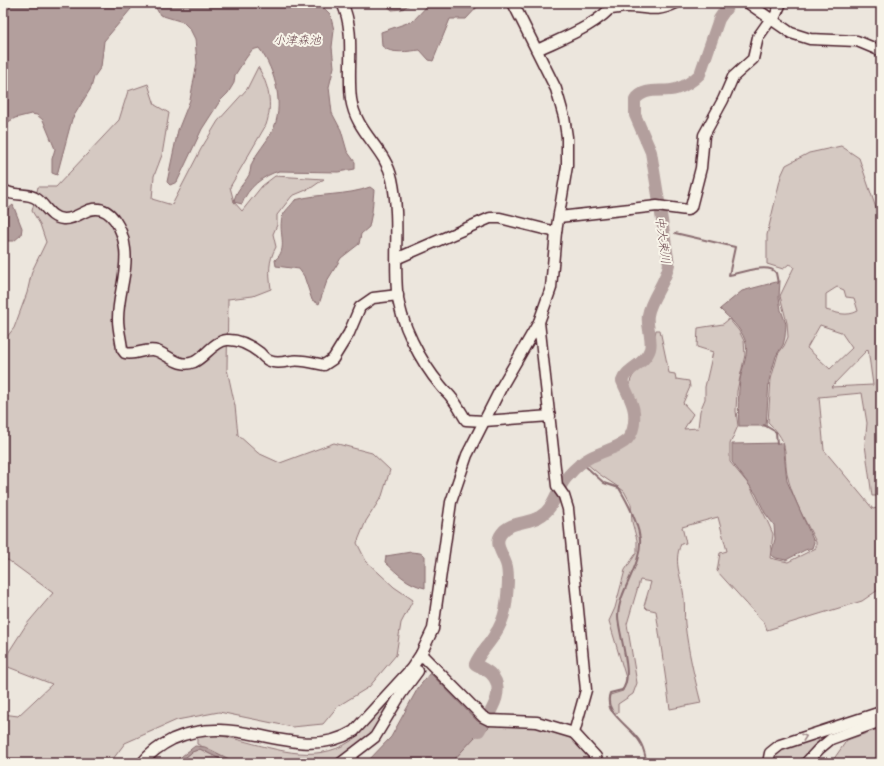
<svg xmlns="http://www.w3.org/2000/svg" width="884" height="766" font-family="Mali,'Klee One',sans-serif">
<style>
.green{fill:#d5c9c2;stroke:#907476;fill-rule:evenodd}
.water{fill:#b39f9d;stroke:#896c6f}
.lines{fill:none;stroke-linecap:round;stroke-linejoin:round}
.stream{stroke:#896c6f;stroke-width:2}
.river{stroke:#b39f9d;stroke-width:12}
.minor-casing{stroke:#4a1f2b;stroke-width:13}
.minor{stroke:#f7f3e8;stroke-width:10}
.oneway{stroke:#a0898a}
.labels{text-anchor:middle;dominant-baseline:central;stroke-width:4;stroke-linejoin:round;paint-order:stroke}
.water-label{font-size:12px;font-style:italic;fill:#6f4c53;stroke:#f7f3e8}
</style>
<rect width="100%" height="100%" fill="#ece6dd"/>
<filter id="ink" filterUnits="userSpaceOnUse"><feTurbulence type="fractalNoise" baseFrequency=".025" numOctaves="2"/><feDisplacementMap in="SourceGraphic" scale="8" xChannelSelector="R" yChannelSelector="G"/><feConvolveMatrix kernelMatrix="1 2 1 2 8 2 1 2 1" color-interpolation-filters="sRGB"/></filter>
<g filter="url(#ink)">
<g class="green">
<path d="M258,67C269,85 273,105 266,125L230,187L234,202L242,211L262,186L275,176L324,179L311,188L292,196L277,215V225L273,234L276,247C268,261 269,273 271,289L253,296L228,299L227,369L235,406L238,435L258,453L280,463L334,443L372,453L390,470L382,496L366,521L357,543L366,561L394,587L413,600L401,623L396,655L369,687L338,706L323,724L292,727L219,712L177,720L125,743L110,763H3V714L18,716L52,684L3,665V661L26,625L53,593L8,560L3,561V342L14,328L27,293L32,271L46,242L40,224L32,211L38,187H56L119,120L128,91L148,84L155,105L169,113L162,155L154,176L152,199L172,205L201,149L218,121L247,89Z"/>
<path d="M841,146L859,158L881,223V496H872L865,445L867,423L862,393L819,397L824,450L873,509L881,507V588L862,601L767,630L765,624L717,571L720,553L727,551L718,517L682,527L686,543L681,544C672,563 683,580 684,599C685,607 684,615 685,624C688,650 694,676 701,703L670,709L656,611L647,609L644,606L651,582L640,580L627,624L637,683L633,694L618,704V712L614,714C607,709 609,702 610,695L623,691L626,678L609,621L615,608L625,570L637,552V540L632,522L631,504L624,491L599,474L586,463C612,452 642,446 636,411C635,400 627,393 630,382C632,374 640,368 644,362C652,352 654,342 656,330H660L669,373L675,374L676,379L689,381L690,387L683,403L693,414L684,429L698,428L700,411L705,399V387L713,352L697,347L698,328L723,324L729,319L739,331L744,341L745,355L737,391L736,411L738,426L730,444V462L750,486L766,518L773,534L770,558L788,562L816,548V542C806,522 795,503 789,482C781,454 793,446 768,422L771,379L778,354L784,346L788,337L787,323L780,296L794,267L789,264L783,269L767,264V235L781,176L786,165L809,153ZM837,287L844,290L846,297L854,298L858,311C847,317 837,313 826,310V294ZM820,325L841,332L852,348L830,369L807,348ZM868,349L873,385L831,387Z"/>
<path d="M390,698L394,701L376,732L340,763H237L197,744V735C209,735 220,735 231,738C271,747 313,766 351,741C366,729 378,712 390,698Z"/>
<polygon points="491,725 537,726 572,736 594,763 451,763 475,736 486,730"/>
<polygon points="881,728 881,763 831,763 847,740"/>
<polygon points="819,737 819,743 799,763 773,763 773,757 776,751"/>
<polygon points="200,749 228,763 179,763 192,752"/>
</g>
<g class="water">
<polygon points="3,3 136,3 104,41 101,67 94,77 91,88 72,119 57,175 52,173 52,159 55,149 43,120 37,115 31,114 15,118 3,125"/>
<path d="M153,3H319L330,14L334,30L332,47L334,67L329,87L332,113L341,130L347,151L355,162V169L338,172L279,171C264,175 247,188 242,204L234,202C235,191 244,184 249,175C251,171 250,167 252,163C257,152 266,143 272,132C285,107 276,71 259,48L252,50L246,58L235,75L234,83L228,93L220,101L202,129L177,182L170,185L167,182L178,130L190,100L197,63L195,39L190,29L183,22L160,15Z"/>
<polygon points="384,3 412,3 402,9 392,10"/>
<path d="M430,3H481L466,19H450L433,61L429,60L420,50C409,51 391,55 382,46L381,32L413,21Z"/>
<path d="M370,187L374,190L372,212L369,227L361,234L359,244L341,258L327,281L319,304L312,300L304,276L299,269L276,266L275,260C289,249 278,233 282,218C284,211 291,206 295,200C319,193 347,196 370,187Z"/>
<polygon points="13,205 22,228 21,235 14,241 3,241 3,213"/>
<path d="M780,281L779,297L781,310L786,324L785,337L783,345L776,356L769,381L766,426H739C738,410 738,395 740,380C742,367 750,352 745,340C740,327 730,319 720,309L742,291Z"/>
<polygon points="783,443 787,481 814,542 812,548 805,550 786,560 776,558 771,555 775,539 774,525 765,513 756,494 732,462 732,444"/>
<path d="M411,552L420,553L425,556V588C407,584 398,574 385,562L386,556Z"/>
<polygon points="430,673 486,730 475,737 451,763 366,763 391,737 418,688"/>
<polygon points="195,746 205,747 237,763 228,763 200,749 192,752 179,763 173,763"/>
</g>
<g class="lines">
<g class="stream">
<polyline points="663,230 666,231"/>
<path d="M675,233L735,247L729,275C739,273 770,262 776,273L778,283"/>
<polyline points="764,425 776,432 777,444"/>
<path d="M582,463L604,483L619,488C628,503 638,522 640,539C642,566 619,589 618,616C618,633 635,677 622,690L610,693C602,713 632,727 640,742C644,748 645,756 647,763"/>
</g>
<path class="river" d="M479,731C488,715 508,691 491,674C487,670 480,667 475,664C480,652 489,645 495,634C506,618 507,601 508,582C508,578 508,572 507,567C505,556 493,545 501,534C510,521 527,524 539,517C556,508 556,488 568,476C574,469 583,461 591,457C615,445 637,447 634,412C633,402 626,391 622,381C626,368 645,365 650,349C653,338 646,327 648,315C651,297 666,283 669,264L651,152L635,115V100C645,86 662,93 676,89C686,86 693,81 700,74L719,19L730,3"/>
<defs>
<g id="minor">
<path d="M342,3C356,32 347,68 351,99C356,133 385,148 392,179C400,216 394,253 397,291C400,323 420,361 441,386C444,390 448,393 451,397C457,404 461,412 466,420L484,421L550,416"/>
<polyline points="748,3 791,33 810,39 857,41 881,51"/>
<path d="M610,9C615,9 621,7 626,7C647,6 654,14 676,3"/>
<polyline points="773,21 781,3"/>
<path d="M537,50C562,38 597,26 615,3"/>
<path d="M3,189C12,198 27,191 37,199C46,206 50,218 63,219C72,220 81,213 89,210C112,203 123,231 125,249C128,272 118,295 118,319C118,329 121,339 122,349L125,353C136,356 146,347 157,351C170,356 179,368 194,362C205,357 214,341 227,340C239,339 251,346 260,353C263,356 266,360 270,361C276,364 284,362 291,361C301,359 314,363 324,365L333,359L349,333L360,307L373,298L398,295"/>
<polyline points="559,217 657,206 687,210 691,207 701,168 704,135 723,100 733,77 753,59 758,37 770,20"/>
<polyline points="398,258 490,218 500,218 556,232"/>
<polyline points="539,322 557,486 564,496 568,509 586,690 574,733 596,757 596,763"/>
<polyline points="421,654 483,717 489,720 537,722 574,733"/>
<path d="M142,763C151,752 161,745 173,739C239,709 297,766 354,731L411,669L421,654L433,629L451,502L467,455L502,386L539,322L551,288L556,232L567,166V137L564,117L556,89L513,3"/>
<polyline points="341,763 375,737 401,694 418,671"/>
<polyline points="768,763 770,753 780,745 881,712"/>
<polyline points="806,763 819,749 831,739 881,721"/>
</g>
</defs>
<use href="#minor" class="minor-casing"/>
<use href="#minor" class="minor"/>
</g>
<defs><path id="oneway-chevron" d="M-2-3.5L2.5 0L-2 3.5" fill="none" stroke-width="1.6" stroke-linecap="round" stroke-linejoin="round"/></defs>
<use class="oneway" href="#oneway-chevron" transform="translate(804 737) rotate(-19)"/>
</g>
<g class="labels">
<g class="water-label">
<text x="297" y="39">小津森池</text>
<text transform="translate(664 240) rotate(83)">中大束川</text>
</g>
</g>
<rect width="884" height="766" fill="none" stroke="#f7f3e8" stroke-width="16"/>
<rect x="8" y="8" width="868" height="750" fill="none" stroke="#4a1f2b" stroke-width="1.5" filter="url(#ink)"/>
</svg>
